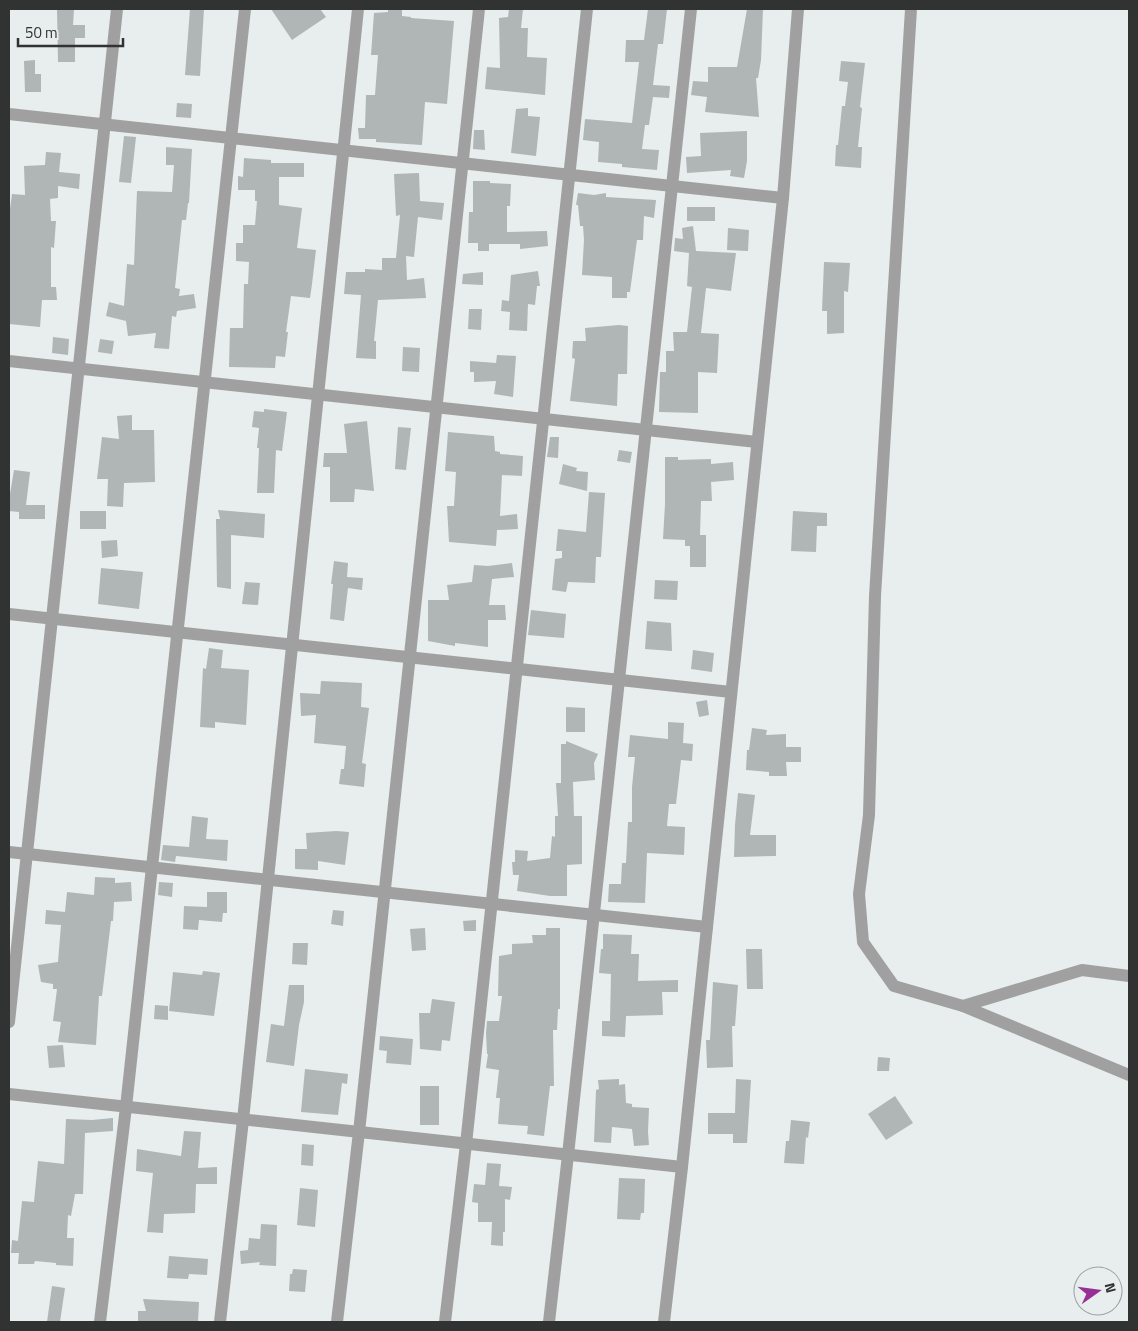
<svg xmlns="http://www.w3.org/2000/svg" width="1138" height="1331" font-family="'Titillium Web',sans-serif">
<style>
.building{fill:#b0b5b5}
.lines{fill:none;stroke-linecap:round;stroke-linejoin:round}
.minor{stroke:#a1a0a1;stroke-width:12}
.tertiary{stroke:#a1a0a1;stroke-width:12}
</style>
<rect width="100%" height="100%" fill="#e8eded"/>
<g class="building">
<polygon points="57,9 74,9 73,25 85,25 85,38 75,38 75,62 58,62"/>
<polygon points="190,9 204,9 200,76 185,75"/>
<polygon points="271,9 320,9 326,17 292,40"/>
<polygon points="388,9 402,9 402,16 411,17 411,18 454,21 447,104 425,102 422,145 376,142 376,139 359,139 358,128 365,128 366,95 375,95 378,55 371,55 374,13 388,12"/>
<polygon points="509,9 523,9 521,28 528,28 527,57 547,58 545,95 485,89 487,67 500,68 499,18 508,17"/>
<polygon points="648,9 667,9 663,44 658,44 653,85 670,86 669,98 653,97 649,125 645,125 642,149 659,150 657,170 622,167 622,164 598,162 599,142 583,140 585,119 632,123 639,62 625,62 626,40 644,40"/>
<polygon points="747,9 763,9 761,60 758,78 756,78 759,117 705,112 707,97 691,95 693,81 708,82 708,67 737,67"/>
<polygon points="35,60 35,74 41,74 41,92 25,92 24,61"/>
<polygon points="841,61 865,63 860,107 862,108 858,147 862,147 861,168 835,166 836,145 838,145 842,106 845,106 848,82 839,81"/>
<polygon points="177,103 192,104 191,118 176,117"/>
<polygon points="528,108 528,116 540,117 536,156 511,153 516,109"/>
<polygon points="474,130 484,130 485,150 473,149"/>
<polygon points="747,131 747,161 744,178 730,176 731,170 687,173 686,157 701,156 700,133"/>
<polygon points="124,136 136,137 131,183 119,182"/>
<polygon points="166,147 192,149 189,203 188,203 186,220 182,220 175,288 180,289 179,296 194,294 196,308 177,311 176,317 172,316 169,349 154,348 156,333 128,336 126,321 106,316 109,302 124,306 127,264 134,265 137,191 172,192 174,165 166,165"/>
<polygon points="46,152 61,153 59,172 80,174 79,189 58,186 58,198 50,199 51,221 56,221 54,248 51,247 51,287 56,287 57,300 42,300 40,327 9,324 9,216 12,194 25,195 24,166 45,165"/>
<polygon points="244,158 271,160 271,163 304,163 304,177 279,177 279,205 302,208 297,248 316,250 312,284 310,298 291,296 286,332 288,332 285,357 276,356 275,368 229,367 230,328 243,328 244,284 248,284 249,262 236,261 236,243 243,243 243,225 255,225 257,201 255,201 255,190 238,190 238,176 243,177"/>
<polygon points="419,173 420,201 444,203 442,220 418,217 414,257 406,256 407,280 424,278 426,298 378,300 374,341 376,341 376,359 356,358 361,295 344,294 346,272 365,272 365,269 382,270 382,258 396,258 400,215 396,216 394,174"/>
<polygon points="473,181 490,181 490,183 511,184 510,206 507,206 507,232 547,231 548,246 520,249 520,244 489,244 489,251 478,251 478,243 468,243 469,212 473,212"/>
<polygon points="578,193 594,195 606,193 606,197 656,200 654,218 644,216 643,240 637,240 630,292 627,292 627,298 612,298 612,277 582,275 584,240 583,226 580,226 578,205 576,205"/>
<rect x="687" y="207" width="28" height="14"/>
<polygon points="693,226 696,251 736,253 731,291 706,288 701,333 719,334 717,373 698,372 698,413 659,412 660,372 666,372 666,351 674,351 673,332 687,332 692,287 687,286 689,253 674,251 675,238 683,239 682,228"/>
<polygon points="728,228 749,230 748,251 727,250"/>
<polygon points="824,262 850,263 848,292 844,291 844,333 827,334 827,311 822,311"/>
<polygon points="538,271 540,286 537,286 535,305 528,304 527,331 509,330 510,312 501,311 502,300 509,301 511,275"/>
<polygon points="483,272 483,285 462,284 463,274"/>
<polygon points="469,309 482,309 481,330 468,329"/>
<polygon points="619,325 628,326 627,374 618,374 617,406 570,401 575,359 572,358 573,341 586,341 585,328"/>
<polygon points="53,337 69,339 68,355 52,353"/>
<polygon points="100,339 114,341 112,354 98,352"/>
<polygon points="403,347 420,348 419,372 402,371"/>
<polygon points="497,355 516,356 513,397 494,394 496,381 474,382 474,372 470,372 470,361 496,363"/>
<polygon points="264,409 287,412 282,451 276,450 274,493 257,493 259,448 257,448 259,428 252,427 254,411 264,412"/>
<polygon points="132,415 132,430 154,430 155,482 124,483 123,507 107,506 108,479 97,479 102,437 119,439 117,416"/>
<polygon points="367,421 374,491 355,489 354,502 330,502 330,467 323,467 324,453 347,453 344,424"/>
<polygon points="398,427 411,428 406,470 395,469"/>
<polygon points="448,432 494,436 495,451 500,452 500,454 523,456 522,476 502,475 500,516 517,514 518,529 497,530 496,546 449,542 447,506 454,506 456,472 445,471"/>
<polygon points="550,437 559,437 558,458 547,457"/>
<polygon points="619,450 632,452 630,463 617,461"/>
<polygon points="665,457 678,457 678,460 711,459 711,464 733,462 734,480 711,482 712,501 701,501 700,535 706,535 706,567 690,567 690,546 685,546 685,540 663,539 665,504"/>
<polygon points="563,464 577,468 576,471 588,472 587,491 559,484"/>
<polygon points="14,470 30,472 26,505 45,505 45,519 19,519 19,512 9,511 9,494 10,494"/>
<polygon points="589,492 605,493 601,557 596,557 595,583 568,582 566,592 552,590 555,559 562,558 562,551 556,551 558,529 586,532"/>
<polygon points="218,510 265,514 264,538 231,535 231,589 217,587 216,519 220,519"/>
<rect x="80" y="511" width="26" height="18"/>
<polygon points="793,511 827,513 827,526 817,526 816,552 791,551"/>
<polygon points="117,540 118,556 102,558 101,541"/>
<polygon points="334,561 348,563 347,577 363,578 362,590 348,588 344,621 330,619 333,584 331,584"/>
<polygon points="512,563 514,577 492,579 489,605 505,605 506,620 488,620 488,647 455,643 455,646 428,641 428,600 449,600 447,585 472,582 474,565 488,566"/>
<polygon points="101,568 143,572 139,609 98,604"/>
<polygon points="655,580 678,581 677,600 654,599"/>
<polygon points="245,582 260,583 258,605 242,604"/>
<polygon points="531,610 566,614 564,638 528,635"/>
<polygon points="647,621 671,623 672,651 645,649"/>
<polygon points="209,648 223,650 221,668 249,670 246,725 215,722 215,728 200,727 203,668 206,669"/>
<polygon points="693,650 714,653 712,672 691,669"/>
<polygon points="321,681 362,683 361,707 369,708 362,763 366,764 364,787 339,784 341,769 344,769 346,746 314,743 316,715 301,716 300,693 320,694"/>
<polygon points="707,700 709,715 699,717 696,702"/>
<polygon points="566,707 585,708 585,732 566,732"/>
<polygon points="668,722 684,723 683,743 693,744 692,761 681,760 676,804 669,804 667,826 685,827 684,855 647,853 645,903 608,902 609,884 621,884 622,863 626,863 628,822 632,822 632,787 635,757 628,757 630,735 668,739"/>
<polygon points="752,728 767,730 766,735 786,734 786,747 801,747 801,762 786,762 787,776 769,776 769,772 746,770 747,750 749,750"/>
<polygon points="566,741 598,754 594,763 595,780 573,782 574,816 582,816 582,864 567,865 567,896 550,896 517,891 519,875 513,875 512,862 515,862 515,850 528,851 527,861 550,858 552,836 555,837 555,816 558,816 556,783 561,783 561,744 566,744"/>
<polygon points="738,793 755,795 750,835 776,835 776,856 734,857 735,825"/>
<polygon points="192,816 208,818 206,839 228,840 227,861 176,856 175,862 161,860 163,845 189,847"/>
<polygon points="336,831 349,832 345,865 318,861 318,870 295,869 295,849 307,849 306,833"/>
<polygon points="95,877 115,878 115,883 131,882 132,901 114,902 113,921 111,921 102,996 99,996 96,1045 58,1042 61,1022 53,1021 57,989 53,989 53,984 41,982 38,965 58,962 61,925 45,924 46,910 65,912 67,892 94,895"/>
<polygon points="159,882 173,883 172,897 158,895"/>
<polygon points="207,892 227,892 227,913 223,913 222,922 199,920 198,930 183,929 184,906 207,907"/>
<polygon points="333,910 344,911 343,926 331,924"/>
<polygon points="476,920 476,931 464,931 463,921"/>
<polygon points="425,928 426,950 412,951 410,929"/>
<polygon points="546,928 560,928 560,1009 558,1009 557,1030 553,1030 554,1086 550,1086 544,1136 527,1134 528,1126 498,1124 500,1098 496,1098 499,1070 486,1068 488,1054 487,1054 486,1033 487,1021 499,1021 502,996 498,996 499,956 512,954 512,944 533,943 532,935 546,935"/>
<polygon points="603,934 632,935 631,954 639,954 638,981 678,980 678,992 662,992 663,1015 626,1016 625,1037 602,1036 602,1021 610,1021 611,974 599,973 601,949 603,949"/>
<polygon points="293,943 308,943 307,965 292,964"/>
<polygon points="746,949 762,949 763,989 747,989"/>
<polygon points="203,971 220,973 214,1016 169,1011 173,972 202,975"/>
<polygon points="713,982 738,985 735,1026 732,1026 733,1067 707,1068 706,1040 710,1040"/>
<polygon points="289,985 304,985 304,1002 299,1025 294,1066 266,1062 271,1024 284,1026"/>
<polygon points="432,999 455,1002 450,1041 442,1040 441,1051 420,1049 419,1013 430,1013"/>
<polygon points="155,1005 168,1006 168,1020 154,1019"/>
<polygon points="380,1036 413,1039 411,1065 386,1063 387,1051 379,1050"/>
<polygon points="63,1045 65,1067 49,1068 47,1046"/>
<polygon points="878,1057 890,1058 889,1071 877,1071"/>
<polygon points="305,1069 348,1074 347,1084 342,1083 338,1115 301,1112"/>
<polygon points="619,1079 619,1085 625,1084 626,1103 632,1104 632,1107 649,1108 648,1132 649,1145 634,1146 632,1129 612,1127 611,1143 594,1142 596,1090 599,1089 598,1080"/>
<polygon points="736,1079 751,1080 747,1143 733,1143 733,1134 708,1134 708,1113 735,1113"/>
<rect x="420" y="1086" width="19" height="39"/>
<polygon points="895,1096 913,1123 886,1140 868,1114"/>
<polygon points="113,1118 113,1131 85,1133 83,1194 75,1194 71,1216 68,1215 67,1238 74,1238 73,1266 56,1265 56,1263 35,1261 34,1264 18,1264 19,1253 11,1253 12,1240 18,1241 22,1201 34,1202 38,1161 64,1164 66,1119 92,1120"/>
<polygon points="791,1120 810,1122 808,1138 806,1137 804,1164 784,1163 786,1141 789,1141"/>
<polygon points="184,1131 201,1132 198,1168 217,1167 217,1184 196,1184 195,1213 164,1214 163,1233 147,1232 153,1173 136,1171 137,1149 181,1156"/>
<polygon points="302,1144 314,1145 313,1166 301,1165"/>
<polygon points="487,1163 501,1164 499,1186 512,1187 510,1200 505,1199 505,1232 503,1232 503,1246 491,1245 492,1222 478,1222 478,1203 472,1202 474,1184 485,1185"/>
<polygon points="619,1178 645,1179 644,1213 641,1213 640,1220 617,1219"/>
<polygon points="300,1188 318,1190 315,1227 297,1225"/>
<polygon points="261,1224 277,1225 276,1266 259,1265 260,1262 241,1264 240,1251 248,1250 249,1238 260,1239"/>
<polygon points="169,1256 208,1259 207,1275 189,1274 188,1279 167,1278"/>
<polygon points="293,1269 307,1270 305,1292 289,1291 290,1274 292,1274"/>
<polygon points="52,1286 65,1288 60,1322 47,1322"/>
<polygon points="143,1299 199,1302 198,1322 138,1322 138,1311 146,1311"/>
</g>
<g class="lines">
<g class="minor">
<polyline points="911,9 875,596 869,815 859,894 863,942 894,986 963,1006 1129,1075"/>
<polyline points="9,114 783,198"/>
<polyline points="9,361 757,442"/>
<polyline points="9,614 731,692"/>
<polyline points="9,852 707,927"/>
<polyline points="963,1006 1082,970 1129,976"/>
<polyline points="9,1094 682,1167"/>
<polyline points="100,1322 126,1107 245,9"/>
<polyline points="220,1322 243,1120 358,9"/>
<polyline points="337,1322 359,1132 479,9"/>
<polyline points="445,1322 466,1144 587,9"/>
<polyline points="549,1322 568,1155 691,9"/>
<polyline points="664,1322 682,1167 783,198 798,9"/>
</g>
<polyline class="tertiary" points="9,1022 117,9"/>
</g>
<rect width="1138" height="1331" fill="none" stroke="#313232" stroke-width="20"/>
<g transform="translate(1098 1291) rotate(76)"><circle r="24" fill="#e8eded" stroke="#9fa2a2"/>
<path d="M0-4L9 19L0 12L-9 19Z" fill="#963095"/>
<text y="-8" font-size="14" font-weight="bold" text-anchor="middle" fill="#313232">N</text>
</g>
<path d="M18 38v8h105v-8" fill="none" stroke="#313232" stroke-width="2.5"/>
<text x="25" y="38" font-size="15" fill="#313232" stroke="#e8eded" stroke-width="4" paint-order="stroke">50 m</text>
</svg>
